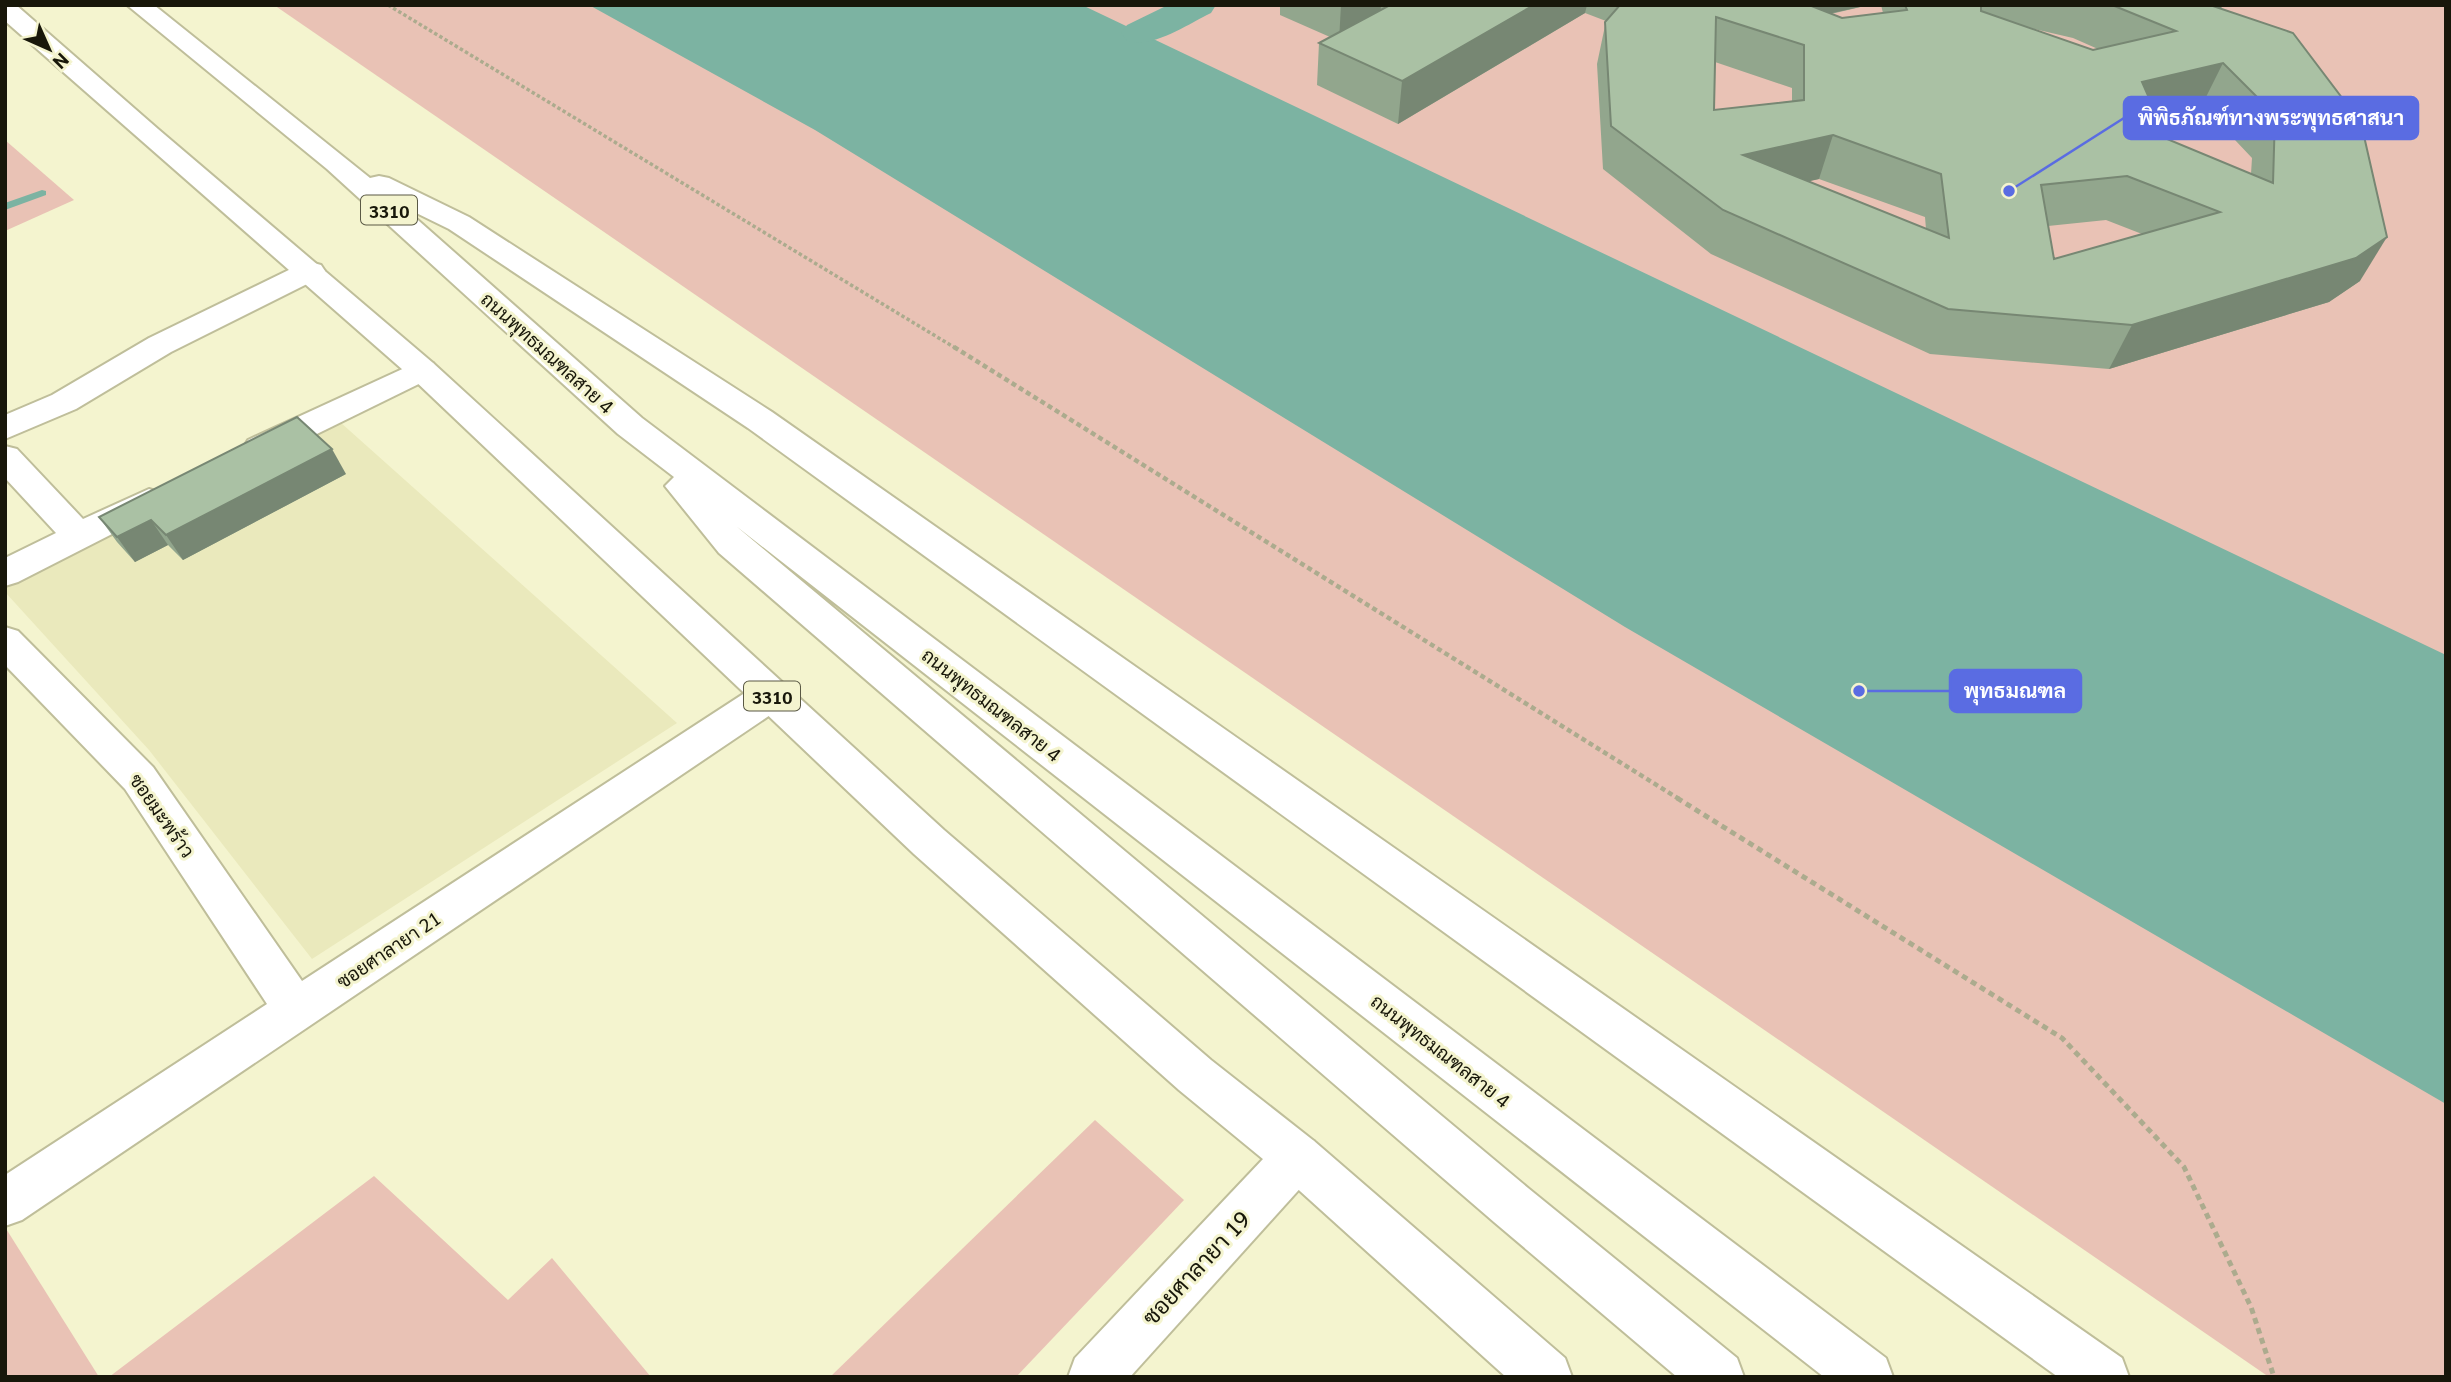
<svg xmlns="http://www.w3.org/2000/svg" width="2451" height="1382" font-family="Georgia,Sarabun,serif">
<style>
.built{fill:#eae9bc}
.green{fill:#e9c2b5}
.water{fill:#7cb3a2}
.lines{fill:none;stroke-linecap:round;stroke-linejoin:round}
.stream{fill:#7cb3a2;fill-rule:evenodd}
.canal{fill:#7cb3a2;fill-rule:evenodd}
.minor-casing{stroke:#bfbe9a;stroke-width:4}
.primary-casing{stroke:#bfbe9a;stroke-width:4}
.path-far2{stroke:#acab8e;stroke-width:3.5;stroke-dasharray:3.5 2.5;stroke-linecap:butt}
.path-far1{stroke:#acab8e;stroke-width:4.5;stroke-dasharray:5 3.5;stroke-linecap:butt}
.path{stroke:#acab8e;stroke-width:5;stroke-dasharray:6 4.5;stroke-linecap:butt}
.minor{fill:#fff;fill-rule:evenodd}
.primary{fill:#fff;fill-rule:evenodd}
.wall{fill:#92a68d;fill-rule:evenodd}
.shaded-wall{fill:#778773}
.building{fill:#aac1a4;stroke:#778773;stroke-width:2;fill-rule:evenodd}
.labels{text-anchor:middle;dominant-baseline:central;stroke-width:6;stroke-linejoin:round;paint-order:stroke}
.shield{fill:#f4f4cf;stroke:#5a5945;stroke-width:2}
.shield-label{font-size:18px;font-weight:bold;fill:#18170a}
.street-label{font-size:19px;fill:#18170a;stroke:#f4f4cf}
.near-street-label{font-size:23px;fill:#18170a;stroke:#f4f4cf}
.leader{fill:none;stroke:#5a6ce2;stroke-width:2.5}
.callout-dot{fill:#5a6ce2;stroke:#f4f4cf;stroke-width:2.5}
.callout{fill:#5a6ce2;stroke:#5a6ce2;stroke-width:2.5}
.callout-label{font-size:21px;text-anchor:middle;font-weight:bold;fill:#fff}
</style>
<rect width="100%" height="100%" fill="#f4f4cf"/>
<polygon class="built" points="340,422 677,723 312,959 149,750 5,592 5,584"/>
<g class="green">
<polygon points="274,5 2446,5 2446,1377 2269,1377"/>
<polygon points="5,140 74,200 5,231"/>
<polygon points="1095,1120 1184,1200 1016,1377 830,1377"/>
<polygon points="374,1176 508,1300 552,1258 651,1377 109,1377"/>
<polygon points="5,1227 99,1377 5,1377"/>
</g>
<polygon class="water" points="589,5 1082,5 2446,655 2446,1104 1625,627 815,130"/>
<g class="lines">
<polygon class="stream" points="42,190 46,191 46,195 5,210 5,203"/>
<path class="canal" d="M1168,5H1216L1211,13C1186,25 1155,48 1127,41L1121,33L1127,25Z"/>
<defs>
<g id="minor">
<polygon points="310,262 321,265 325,271 321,277 171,352 76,409 5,439 5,415 52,395 149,338 299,265"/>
<polygon points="422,360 433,363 438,370 433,377 272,456 260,459 248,456 243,448 248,440"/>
<polygon points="5,446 17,449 83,519 149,489 161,493 166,501 161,509 18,582 5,586 5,558 56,533 5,478"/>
<polygon points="5,627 18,631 153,767 302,981 757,685 771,680 785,685 790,695 785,705 22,1220 5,1226 5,1175 267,1004 125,789 5,665"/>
<polygon points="1297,1134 1314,1141 1321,1157 1314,1173 1130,1377 1068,1377 1075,1358 1280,1141"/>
</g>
<g id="primary">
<polygon points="5,5 16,5 158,129 433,363 944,830 1211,1060 1314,1141 1565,1358 1572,1377 1506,1377 1280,1173 1179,1090 914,854 411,377 5,21"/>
<polygon points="127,5 154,5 370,178 379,176 389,178 469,217 772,412 2122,1358 2129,1377 2058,1377 748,428 449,229 402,206 642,418 1886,1358 1893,1377 1824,1377 736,526 1528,1188 1737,1358 1744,1377 1677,1377 1494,1222 719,553 665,486 674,477 618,434 327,169"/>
</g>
</defs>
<use href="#minor" class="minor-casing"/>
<use href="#primary" class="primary-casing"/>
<polyline class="path-far2" points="388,5 957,349"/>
<polyline class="path-far1" points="954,347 1679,799"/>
<polyline class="path" points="1677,798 2062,1038 2184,1167 2251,1307 2274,1377"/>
<use href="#minor" class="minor"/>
<use href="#primary" class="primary"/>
</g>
<g class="wall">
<path d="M1280,5H1869L1831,14L1842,18L1883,13L1881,5H2224L2220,9L2360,281L2329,302L2109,369L1930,354L1711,254L1603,169L1597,64L1606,21L1585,13L1398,124L1317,85L1319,43L1330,37L1280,15ZM2030,28L2073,38L2098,49L2093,50ZM1715,62L1792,88V101L1714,110ZM2202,105L2252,158L2251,174L2167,139L2157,117ZM1819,179L1925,217L1926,229L1808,181ZM2106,220L2142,234L2054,259L2048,226Z"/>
<polygon points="346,474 183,560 168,545 135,562 117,542 99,517"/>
</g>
<g class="shaded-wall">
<polygon points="1341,5 1381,5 1380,19 1339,41"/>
<polygon points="1534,5 1587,5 1585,13 1398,124 1402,81"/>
<polygon points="1762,5 1869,5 1755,30"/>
<polygon points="2211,5 2224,5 2203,23"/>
<polygon points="2223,63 2202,105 2122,125 2142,82"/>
<polygon points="1833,135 1819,179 1732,199 1743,155"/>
<polygon points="2387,237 2360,281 2329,302 2109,369 2132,325"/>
<polygon points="332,449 346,474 183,560 166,535"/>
<polygon points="151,520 168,545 135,562 117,537"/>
</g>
<g class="building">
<polygon points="1390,5 1534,5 1402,81 1319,43"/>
<path d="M1620,5H1809L1842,18L1907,10L1905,5H1981V11L2093,50L2176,31L2112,5H2210L2293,33L2361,123L2387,237L2356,258L2132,325L1948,309L1723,210L1611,126L1605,22ZM1716,17L1804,45V100L1714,110ZM2223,63L2275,115L2273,183L2167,139L2142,82ZM1833,135L1941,174L1949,238L1743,155ZM2127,176L2220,212L2054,259L2041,185Z"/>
<polygon points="297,417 332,449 166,535 151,520 117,537 99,517"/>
</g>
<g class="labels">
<g class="shield">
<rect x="361" y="195.5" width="56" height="29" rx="5"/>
<rect x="744" y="681.5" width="56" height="29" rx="5"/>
</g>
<g class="shield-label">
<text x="389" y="210">3310</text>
<text x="772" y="696">3310</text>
</g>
<g class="street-label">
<text transform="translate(548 352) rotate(42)">ถนนพุทธมณฑลสาย 4</text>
<text transform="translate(992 704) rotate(38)">ถนนพุทธมณฑลสาย 4</text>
<text transform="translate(163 815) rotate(55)">ซอยมะพร้าว</text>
<text transform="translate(388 949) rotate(-34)">ซอยศาลายา 21</text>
<text transform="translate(1441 1050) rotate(38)">ถนนพุทธมณฑลสาย 4</text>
</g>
<g class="near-street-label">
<text transform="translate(1195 1267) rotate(-47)">ซอยศาลายา 19</text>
</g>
</g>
<path class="leader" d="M2009 191L2124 118M1859 691L1950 691"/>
<g class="callout-dot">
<circle cx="2009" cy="191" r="7"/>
<circle cx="1859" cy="691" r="7"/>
</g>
<g class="callout">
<rect x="2124" y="97" width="294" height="42" rx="7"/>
<rect x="1950" y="670" width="131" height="42" rx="7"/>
</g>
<g class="callout-label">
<text x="2271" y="125">พิพิธภัณฑ์ทางพระพุทธศาสนา</text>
<text x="2015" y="698">พุทธมณฑล</text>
</g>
<rect width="2451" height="1382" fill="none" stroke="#18170a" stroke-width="14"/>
<g transform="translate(49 49) rotate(135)" stroke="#f4f4cf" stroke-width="5" paint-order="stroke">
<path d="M0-5L12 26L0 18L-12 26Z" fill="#18170a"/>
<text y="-10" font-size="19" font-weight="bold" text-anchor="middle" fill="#18170a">N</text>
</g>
</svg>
